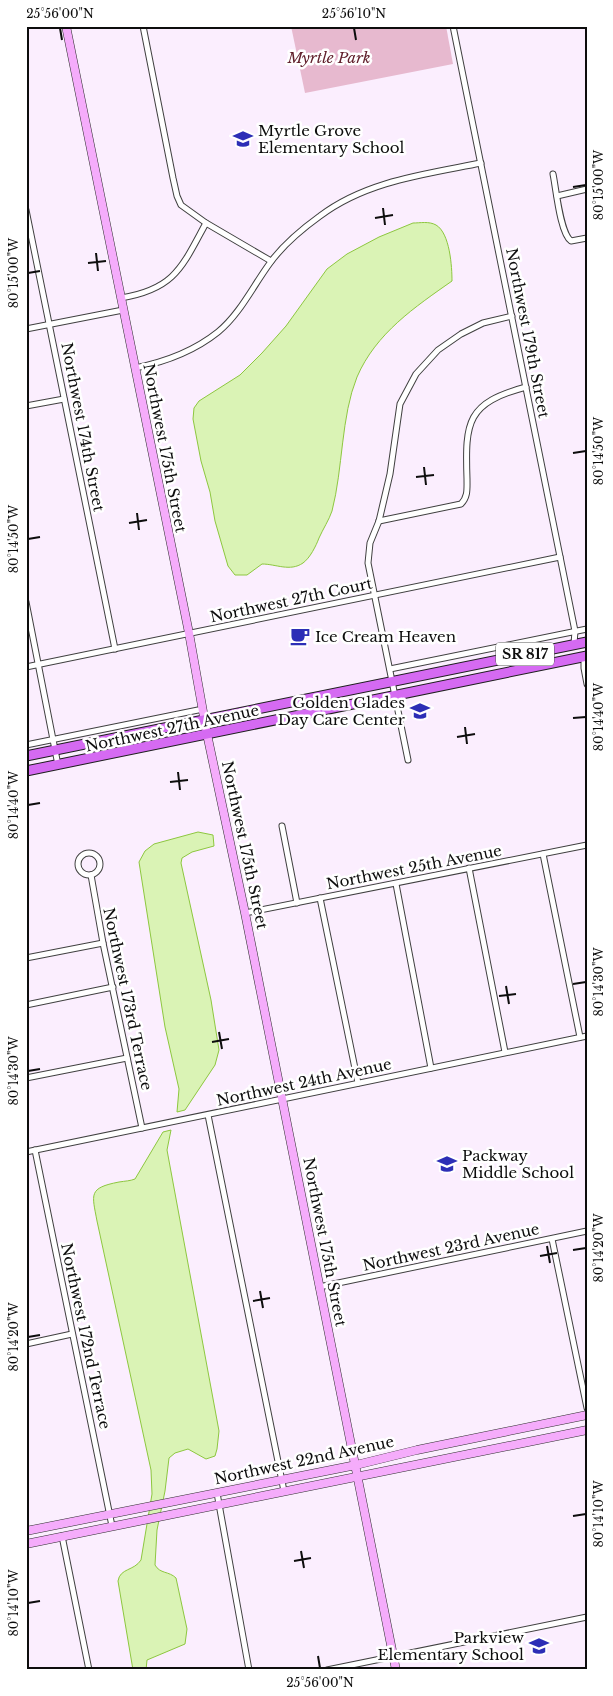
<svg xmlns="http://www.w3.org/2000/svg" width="613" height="1696" font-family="'Libre Baskerville',serif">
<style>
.green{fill:#e7b9cf}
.water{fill:#daf3b5;stroke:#8dc73f}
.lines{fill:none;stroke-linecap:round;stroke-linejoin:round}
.street-casing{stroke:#404040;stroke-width:7}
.secondary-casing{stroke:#2f2f2f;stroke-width:9}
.primary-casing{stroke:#1e1e1e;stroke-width:11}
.street{stroke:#fff;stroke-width:5}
.secondary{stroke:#f5acfb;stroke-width:8}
.primary{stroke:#d56af2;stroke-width:9}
.ticks{fill:none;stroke:#0d0d0d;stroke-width:2}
.labels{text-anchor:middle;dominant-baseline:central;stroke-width:5;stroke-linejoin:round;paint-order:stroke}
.shield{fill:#fff;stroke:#565656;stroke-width:1}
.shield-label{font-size:14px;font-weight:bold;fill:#0d0d0d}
.park-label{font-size:15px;font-style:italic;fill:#61202c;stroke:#fff}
.poi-label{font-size:15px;fill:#0d0d0d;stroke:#fff;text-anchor:start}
.street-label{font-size:15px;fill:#0d0d0d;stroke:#fff}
.neatline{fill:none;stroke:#0d0d0d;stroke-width:2}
.ticks-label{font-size:12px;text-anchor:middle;fill:#0d0d0d}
</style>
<rect width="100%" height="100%" fill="#fbeefe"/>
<polygon class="green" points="291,26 446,26 453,64 305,93"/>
<g class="water">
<path d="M413,223C420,223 429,221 436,225C450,233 452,267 452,281C415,307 376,333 357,377C341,416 343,469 332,511C329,520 323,529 319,538C316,546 310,558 303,563C290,572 276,564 262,564L247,575H235L228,566L215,521L210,492L201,461L193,419L194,408L199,401L240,375L262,353L286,326L327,269L347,254L379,237Z"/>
<polygon points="198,832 213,835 214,846 192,852 182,858 181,863 211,1000 219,1050 215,1065 185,1110 177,1112 179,1089 165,1027 139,862 145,851 154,844"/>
<path d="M171,1130L167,1150L219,1431L217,1449L215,1456L206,1459L188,1449L175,1453L169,1458L165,1491L157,1530L155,1565C160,1574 169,1571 176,1578L187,1629L185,1644L147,1660L146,1670H133L118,1581C120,1568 134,1571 141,1560L152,1494L151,1470L97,1221C92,1194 88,1188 119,1182C125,1181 130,1181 135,1179L163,1132Z"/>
</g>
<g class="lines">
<defs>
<g id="street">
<polyline points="143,26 173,178 177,196 181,205 206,223 271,261"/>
<polyline points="453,26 575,631 574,644"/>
<path d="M553,174C556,188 560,233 571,241L587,238"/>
<polyline points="557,196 587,189"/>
<polyline points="26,210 115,649"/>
<path d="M121,298C175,289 182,267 206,223"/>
<polyline points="26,329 123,310"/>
<path d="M135,368C165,362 193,352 218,332C240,314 253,286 270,263C283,245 302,229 320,216C366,181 426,174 481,163"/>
<polyline points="26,406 64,399"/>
<path d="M379,521L461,504C468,497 467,489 467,479C465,421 467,403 526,387"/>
<polyline points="26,602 58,765"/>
<polyline points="584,657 584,668 587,684"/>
<polyline points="26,667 560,557"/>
<polyline points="390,669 587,629"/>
<polyline points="26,745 203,709"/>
<polyline points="408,760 368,563 370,543 379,521 390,474 400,404 416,374 438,350 461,334 483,323 512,316"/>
<polyline points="282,826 297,903"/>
<circle cx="89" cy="864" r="11"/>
<polyline points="543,854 580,1037"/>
<polyline points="469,868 505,1052"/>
<polyline points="91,875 103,943 142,1128"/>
<polyline points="396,884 431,1068"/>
<polyline points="320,898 358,1083"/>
<polyline points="245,913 587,845"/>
<polyline points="26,958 103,943"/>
<polyline points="26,1005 113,987"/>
<polyline points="26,1078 127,1058"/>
<polyline points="208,1115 284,1491"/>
<polyline points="35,1150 112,1526"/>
<polyline points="26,1152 587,1036"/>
<polyline points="552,1239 587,1408"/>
<polyline points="319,1287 587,1231"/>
<polyline points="26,1344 72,1334"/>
<polyline points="217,1493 249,1670"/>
<polyline points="62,1536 89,1670"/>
<polyline points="327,1670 587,1617"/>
</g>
<g id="secondary">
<polyline points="66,26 189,633 207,734 245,913 396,1670"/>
<polyline points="26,1531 356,1465 417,1450 587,1415"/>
<polyline points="26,1544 587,1430"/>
</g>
<g id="primary">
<polyline points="26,756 587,642"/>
<polyline points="26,771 587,656"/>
</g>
</defs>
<use href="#street" class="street-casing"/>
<use href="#secondary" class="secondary-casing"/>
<use href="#primary" class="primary-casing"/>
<use href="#street" class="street"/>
<use href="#secondary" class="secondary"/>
<use href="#primary" class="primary"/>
</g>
<path class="ticks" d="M60,28L62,40M354,28L356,40M573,187L586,185M383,208L385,225M375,218L393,215M96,253L98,271M88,263L106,261M28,273L40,271M573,453L586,451M424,467L426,485M416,477L434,475M137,513L139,530M129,523L147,520M28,539L40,537M573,718L586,717M465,727L467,744M457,737L475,734M178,772L180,790M170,782L188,780M28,805L40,803M573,984L586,982M506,986L509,1004M499,996L516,994M219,1032L222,1049M212,1042L229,1039M28,1071L40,1069M547,1246L550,1263M573,1250L586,1248M540,1256L557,1253M260,1291L263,1308M253,1301L270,1298M28,1337L40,1335M573,1516L586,1514M301,1551L304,1568M294,1561L311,1558M28,1603L40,1601M318,1656L320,1668"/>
<defs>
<symbol id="school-bare" viewBox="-9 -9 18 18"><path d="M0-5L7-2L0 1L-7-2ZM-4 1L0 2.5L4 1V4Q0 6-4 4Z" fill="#2c2eb6" stroke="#fff" stroke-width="2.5" paint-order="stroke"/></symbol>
<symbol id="cafe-bare" viewBox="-9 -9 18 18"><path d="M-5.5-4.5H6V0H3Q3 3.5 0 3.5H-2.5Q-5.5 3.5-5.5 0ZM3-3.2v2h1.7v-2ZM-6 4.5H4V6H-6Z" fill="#2c2eb6" stroke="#fff" stroke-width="2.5" paint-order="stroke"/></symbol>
</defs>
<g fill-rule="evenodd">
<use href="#school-bare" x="229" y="125" width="28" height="28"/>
<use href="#cafe-bare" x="286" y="622" width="28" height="28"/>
<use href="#school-bare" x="406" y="697" width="28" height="28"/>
<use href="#school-bare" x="433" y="1150" width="28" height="28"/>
<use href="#school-bare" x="525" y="1632" width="28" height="28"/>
</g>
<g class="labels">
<rect class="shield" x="496" y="642.5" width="58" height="23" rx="4"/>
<g class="shield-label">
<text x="525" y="654">SR 817</text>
</g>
<g class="park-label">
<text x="329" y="57">Myrtle Park</text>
</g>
<g class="poi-label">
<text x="258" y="130">Myrtle Grove<tspan x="258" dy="17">Elementary School</tspan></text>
<text x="315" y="636">Ice Cream Heaven</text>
<text x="405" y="702" text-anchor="end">Golden Glades<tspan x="405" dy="17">Day Care Center</tspan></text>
<text x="462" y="1155">Packway<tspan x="462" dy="17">Middle School</tspan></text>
<text x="524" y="1637" text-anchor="end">Parkview<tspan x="524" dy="17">Elementary School</tspan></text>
</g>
<g class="street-label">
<text transform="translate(528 333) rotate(79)">Northwest 179th Street</text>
<text transform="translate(83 427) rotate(79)">Northwest 174th Street</text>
<text transform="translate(165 448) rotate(79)">Northwest 175th Street</text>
<text transform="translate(291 600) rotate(-12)">Northwest 27th Court</text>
<text transform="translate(172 728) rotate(-12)">Northwest 27th Avenue</text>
<text transform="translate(245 845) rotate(78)">Northwest 175th Street</text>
<text transform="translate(414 867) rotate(-11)">Northwest 25th Avenue</text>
<text transform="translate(128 999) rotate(78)">Northwest 173rd Terrace</text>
<text transform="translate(304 1082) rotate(-12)">Northwest 24th Avenue</text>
<text transform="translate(325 1242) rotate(79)">Northwest 175th Street</text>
<text transform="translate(451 1247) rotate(-12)">Northwest 23rd Avenue</text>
<text transform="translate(86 1336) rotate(78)">Northwest 172nd Terrace</text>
<text transform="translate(304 1460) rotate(-12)">Northwest 22nd Avenue</text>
</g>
</g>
<rect width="613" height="1696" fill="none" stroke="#ffffff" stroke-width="55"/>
<rect x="28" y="28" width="558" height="1640" class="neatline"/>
<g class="ticks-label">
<text x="60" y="18">25°56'00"N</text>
<text x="354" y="18">25°56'10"N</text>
<text transform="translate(599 185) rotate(-90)" y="4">80°15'00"W</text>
<text transform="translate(14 273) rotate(-90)" y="4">80°15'00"W</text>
<text transform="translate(599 451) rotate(-90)" y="4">80°14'50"W</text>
<text transform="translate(14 539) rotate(-90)" y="4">80°14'50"W</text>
<text transform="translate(599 717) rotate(-90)" y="4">80°14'40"W</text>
<text transform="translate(14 805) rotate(-90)" y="4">80°14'40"W</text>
<text transform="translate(599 982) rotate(-90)" y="4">80°14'30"W</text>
<text transform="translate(14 1071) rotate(-90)" y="4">80°14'30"W</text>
<text transform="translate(599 1248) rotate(-90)" y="4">80°14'20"W</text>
<text transform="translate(14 1337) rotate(-90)" y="4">80°14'20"W</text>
<text transform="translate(599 1514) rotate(-90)" y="4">80°14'10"W</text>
<text transform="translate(14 1603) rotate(-90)" y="4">80°14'10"W</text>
<text x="320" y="1687">25°56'00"N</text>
</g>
</svg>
